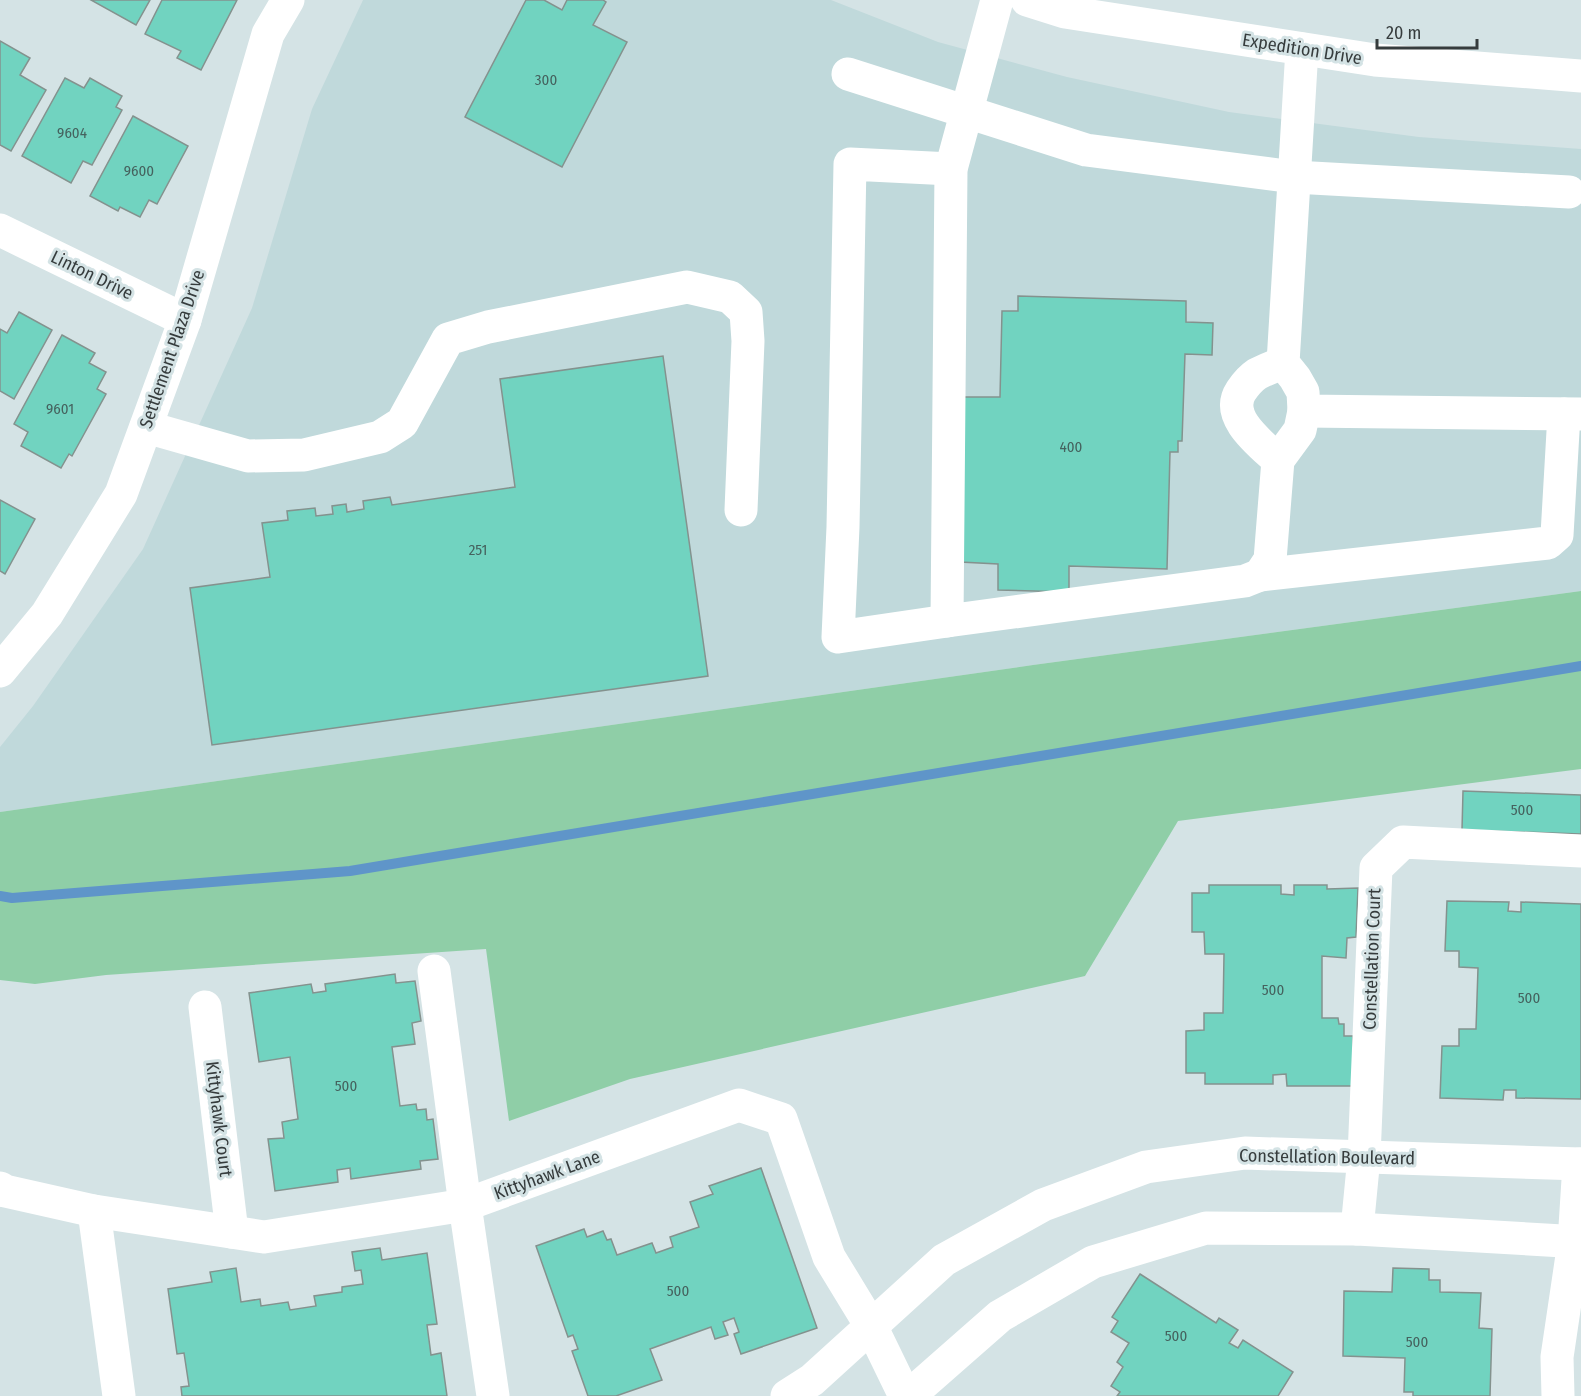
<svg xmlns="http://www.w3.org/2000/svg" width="1581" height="1396" font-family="'Fira Sans Condensed',sans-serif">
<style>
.built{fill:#c0d9db}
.green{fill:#8fcea7}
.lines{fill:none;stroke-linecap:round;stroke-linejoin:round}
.stream{stroke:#5f95c9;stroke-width:10}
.building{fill:#71d3c0;stroke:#84928e;stroke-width:1.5}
.minor{stroke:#fff;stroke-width:33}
.labels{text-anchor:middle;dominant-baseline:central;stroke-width:6;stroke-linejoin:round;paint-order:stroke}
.number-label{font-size:15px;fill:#45625e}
.street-label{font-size:18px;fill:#363c3d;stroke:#d4e3e5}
</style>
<rect width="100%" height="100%" fill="#d4e3e5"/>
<polygon class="built" points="363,0 831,0 938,42 1067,77 1229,112 1419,137 1581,149 1581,591 1033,665 0,812 0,747 33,706 143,549 252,308 312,109"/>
<polygon class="green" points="1581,591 1581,769 1178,821 1085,976 630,1079 509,1121 486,949 106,975 35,984 0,980 0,812 1033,665"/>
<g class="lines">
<polyline class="stream" points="0,896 12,898 350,871 1581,666"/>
</g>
<g class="building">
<polygon points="91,0 150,0 136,25"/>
<polygon points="162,0 237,0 201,70 177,58 181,51 145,34"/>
<polygon points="526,0 544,0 562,10 567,0 603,0 606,2 593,25 627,42 562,167 465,117"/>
<polygon points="0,41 30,58 20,75 46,90 11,151 0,145"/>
<polygon points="65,78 84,88 90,78 122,96 116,107 122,110 92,165 83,161 71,183 22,156"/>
<polygon points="133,116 188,146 157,204 149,200 140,217 120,207 118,211 90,196"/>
<polygon points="1018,296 1186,301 1186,322 1213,323 1212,355 1185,354 1182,441 1178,441 1178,452 1170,452 1167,569 1069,566 1069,592 998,590 998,564 960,562 964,397 1000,397 1002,311 1018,311"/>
<polygon points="19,312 52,330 14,399 0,391 0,329 7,333"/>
<polygon points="62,335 95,353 89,363 106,372 97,389 106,394 72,456 69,454 61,468 21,446 28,432 14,424"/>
<polygon points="663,356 708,676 212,745 190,588 270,577 262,523 288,520 287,511 315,508 316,516 333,514 332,506 346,504 347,512 364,509 363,501 390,497 392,505 515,487 500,379"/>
<polygon points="0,500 35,519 5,574 0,571"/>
<polygon points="1463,791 1581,795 1581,834 1462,830"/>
<polygon points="1209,885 1281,885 1281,894 1294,895 1294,885 1327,885 1327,889 1358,888 1356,937 1347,938 1346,958 1322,956 1322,1018 1338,1018 1339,1024 1344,1024 1344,1036 1353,1036 1353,1086 1287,1086 1286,1074 1273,1075 1273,1084 1205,1084 1205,1073 1186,1073 1186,1031 1204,1030 1204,1013 1223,1013 1224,954 1205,954 1204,932 1192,932 1192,893 1209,893"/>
<polygon points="1447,901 1509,902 1508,911 1521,912 1521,902 1581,904 1581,1099 1516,1098 1516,1090 1504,1090 1503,1100 1440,1098 1442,1046 1459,1046 1459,1029 1476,1029 1478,968 1459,967 1459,951 1445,951"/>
<polygon points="395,974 396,983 415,981 421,1021 412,1023 415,1044 392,1047 400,1106 416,1104 417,1110 426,1109 427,1120 433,1119 438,1159 420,1161 421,1169 351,1179 350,1168 337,1170 338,1182 275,1191 268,1139 284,1138 282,1122 298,1119 290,1057 259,1062 249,993 311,984 313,993 326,991 325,984"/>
<polygon points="761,1168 817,1328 741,1354 734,1334 739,1332 734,1318 723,1322 728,1335 715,1339 711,1327 650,1349 662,1380 616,1396 588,1396 572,1351 578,1349 573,1335 568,1337 536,1246 584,1229 587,1237 603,1231 607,1240 611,1239 617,1255 652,1243 656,1253 673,1247 670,1237 699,1227 690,1202 713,1194 709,1186"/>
<polygon points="380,1248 382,1260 427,1253 437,1324 427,1325 431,1355 441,1353 447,1396 182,1396 181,1387 189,1386 184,1353 177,1354 168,1289 212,1282 210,1272 236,1268 241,1302 260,1299 261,1306 288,1302 290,1310 316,1306 314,1296 342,1292 342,1287 363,1284 361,1270 355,1271 352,1252"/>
<polygon points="1393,1268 1429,1269 1429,1280 1440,1280 1440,1292 1481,1293 1479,1328 1492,1329 1490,1396 1413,1396 1413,1392 1404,1392 1405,1358 1343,1356 1344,1291 1392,1292"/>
<polygon points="1140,1274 1216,1323 1219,1318 1238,1330 1229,1343 1238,1348 1243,1340 1293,1372 1278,1396 1117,1396 1120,1392 1111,1386 1123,1367 1117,1362 1129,1343 1111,1332 1118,1321 1112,1317"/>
</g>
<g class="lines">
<g class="minor">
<polyline points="997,0 951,169 947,621 1245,581 1260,575 1270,560 1278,460 1300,430 1304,411"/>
<polyline points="1027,0 1065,12 1375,60 1581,76"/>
<polyline points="1302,49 1283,363 1295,378 1303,392 1304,411 1581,414"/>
<polyline points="848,74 1086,150 1294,177 1569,192"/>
<polyline points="0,230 185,320"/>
<polyline points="146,427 248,456 304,455 380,437 402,423 448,339 488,327 687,287 730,297 746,312 748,341 741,510"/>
<path d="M1278,460C1261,444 1224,417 1241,391C1245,385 1251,378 1257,374C1265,370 1274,366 1283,363"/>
<polyline points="1260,575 1548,543 1557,535 1564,414"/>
<polyline points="947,621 838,637 843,527 850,164 951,169"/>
<polyline points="0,671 47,614 121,494 185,320 268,34 288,0"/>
<polyline points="434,971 465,1205 493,1396"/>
<polyline points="205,1007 232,1232"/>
<polyline points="0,1188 5,1191 94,1211 264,1237 465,1205 739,1105 781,1119 829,1257 871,1326 905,1396"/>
<polyline points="94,1211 119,1396"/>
<polyline points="1357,1229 1364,1157 1376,868 1403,842 1581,851"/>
<polyline points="787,1396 812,1380 944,1260 1043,1205 1146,1167 1245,1153 1581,1164"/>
<polyline points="909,1396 1000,1316 1093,1262 1206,1228 1357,1229 1581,1242"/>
<polyline points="1558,1396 1557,1357 1574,1242 1579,1164"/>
</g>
</g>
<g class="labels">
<g class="number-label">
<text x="546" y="80">300</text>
<text x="72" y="133">9604</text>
<text x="139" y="171">9600</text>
<text x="60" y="409">9601</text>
<text x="1071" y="447">400</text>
<text x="478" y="550">251</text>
<text x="1522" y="810">500</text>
<text x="1273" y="990">500</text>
<text x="1529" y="998">500</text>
<text x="346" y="1086">500</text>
<text x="678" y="1291">500</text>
<text x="1176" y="1336">500</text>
<text x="1417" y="1342">500</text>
</g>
<g class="street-label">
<text transform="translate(1302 49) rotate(9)">Expedition Drive</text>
<text transform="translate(92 275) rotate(26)">Linton Drive</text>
<text transform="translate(172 349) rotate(-71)">Settlement Plaza Drive</text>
<text transform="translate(1372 959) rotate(-88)">Constellation Court</text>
<text transform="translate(219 1119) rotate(83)">Kittyhawk Court</text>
<text transform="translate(1327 1157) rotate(1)">Constellation Boulevard</text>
<text transform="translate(547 1175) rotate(-20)">Kittyhawk Lane</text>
</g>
</g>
<path d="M1377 39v9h100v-9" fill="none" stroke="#363c3d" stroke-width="3"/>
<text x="1386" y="39" font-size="18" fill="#363c3d" stroke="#d4e3e5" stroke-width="4.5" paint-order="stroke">20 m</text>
</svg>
